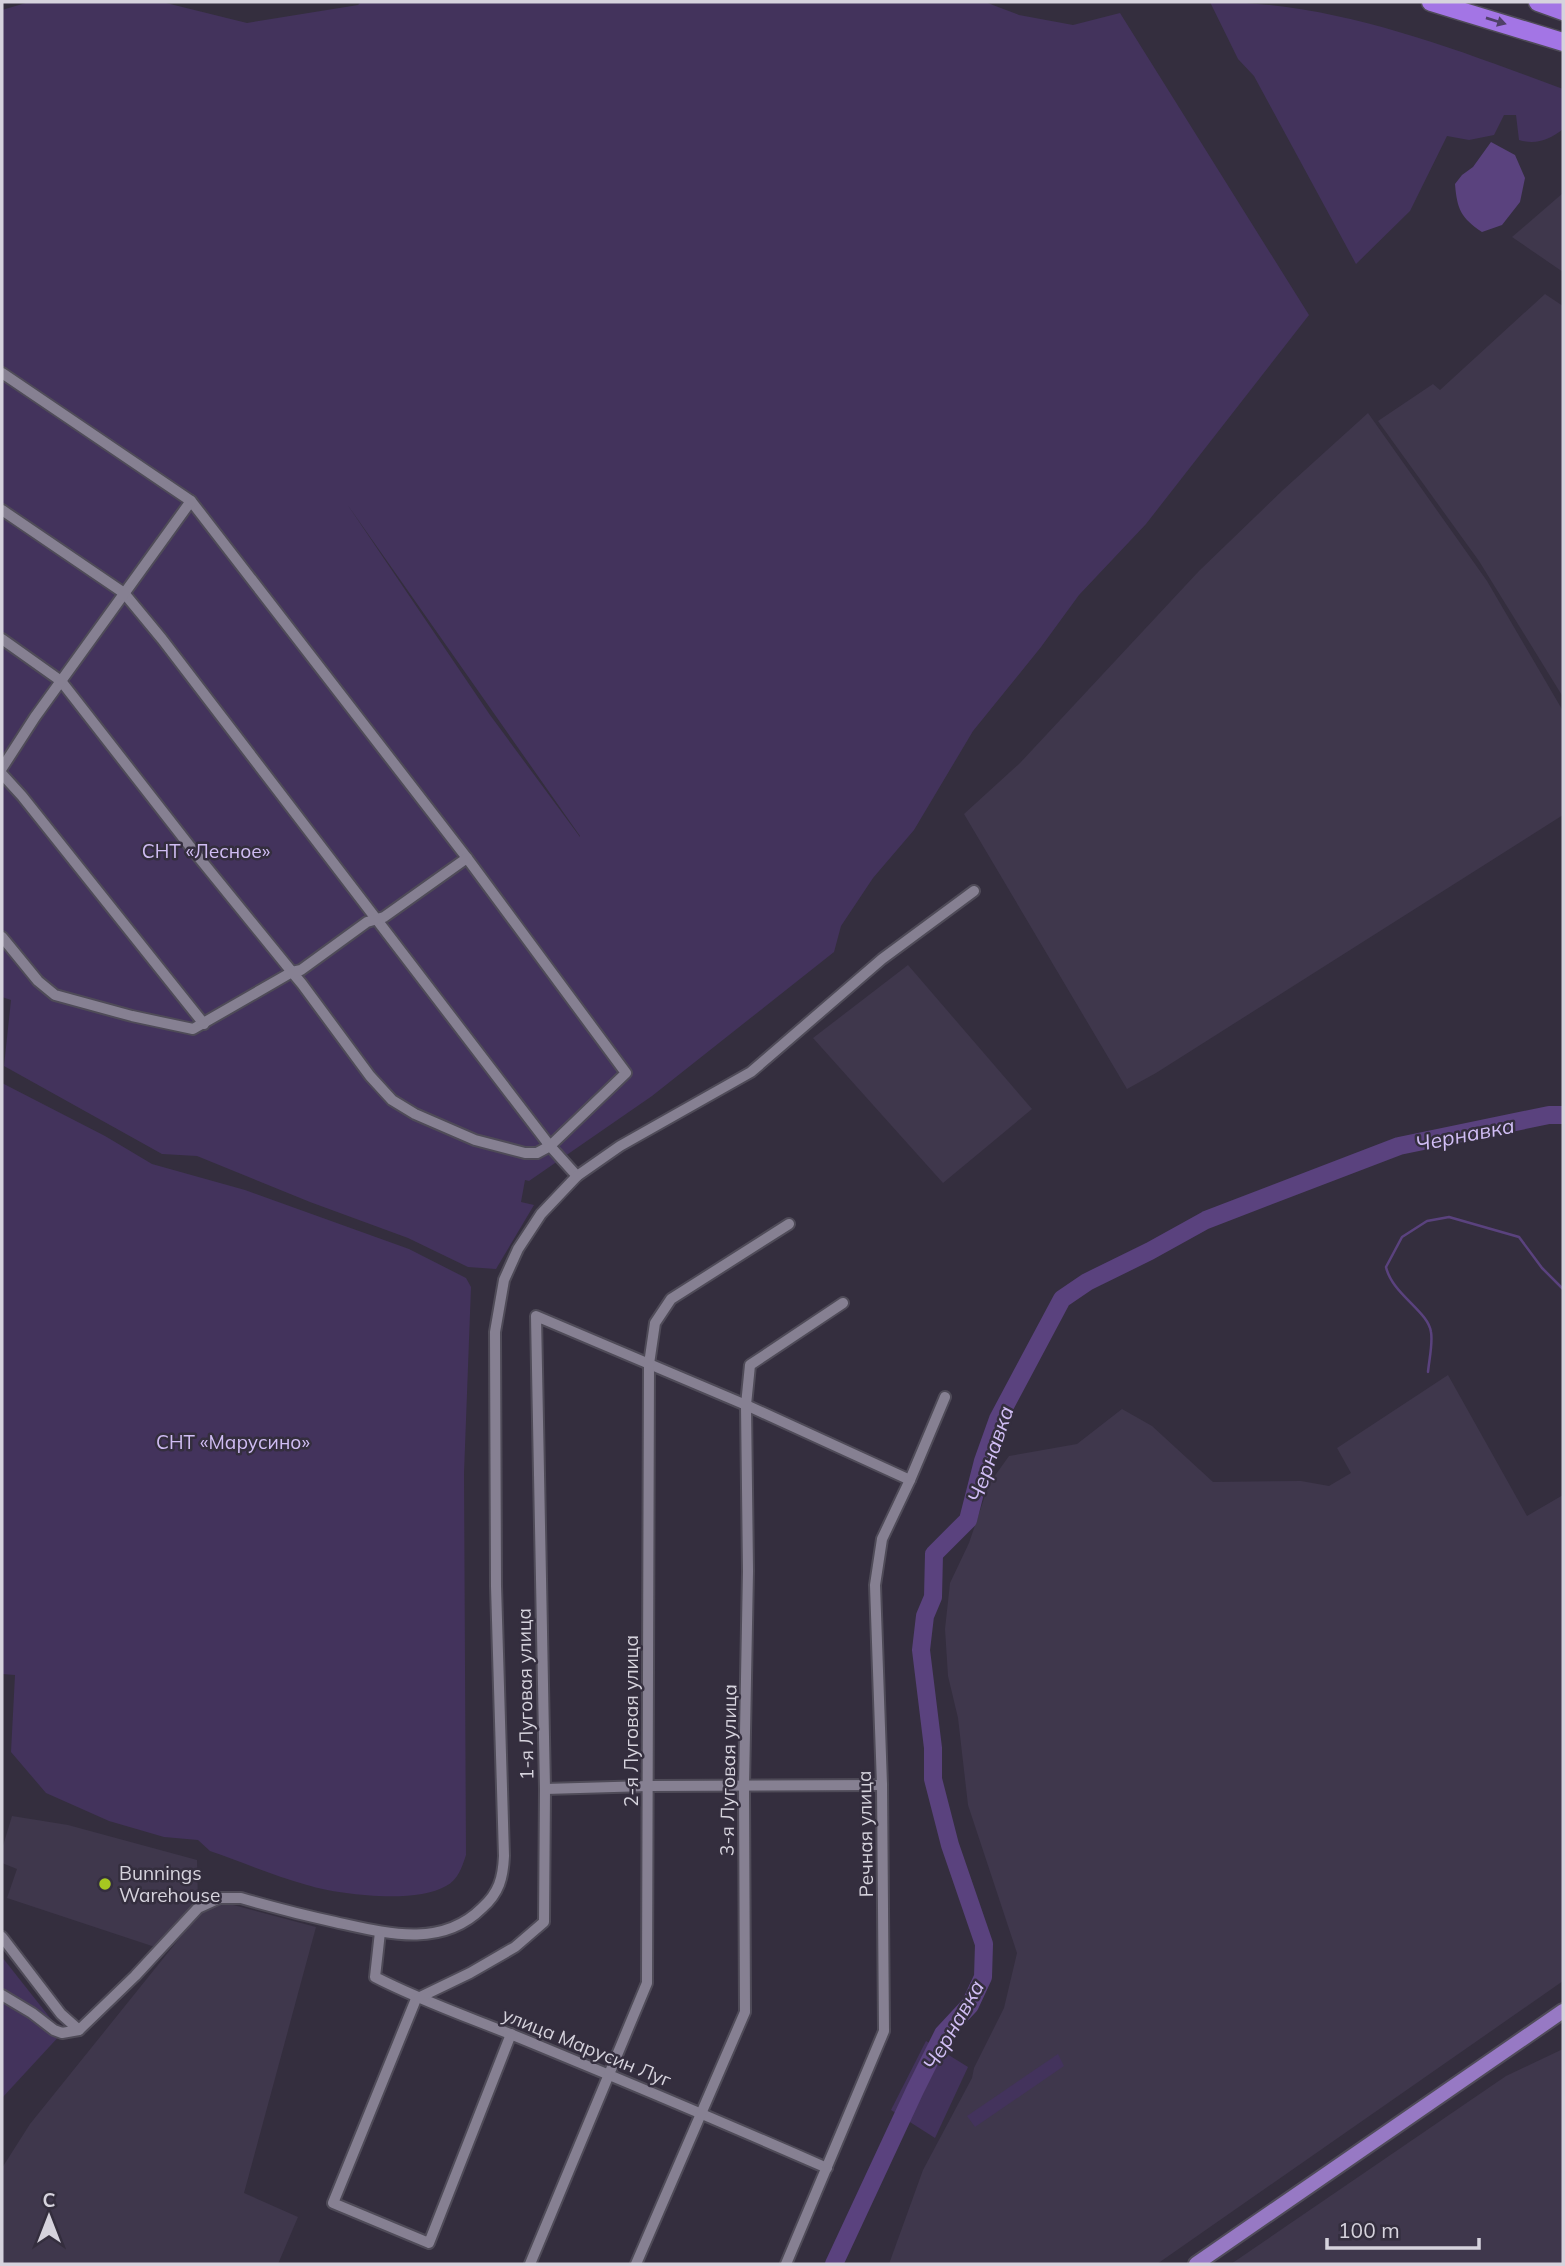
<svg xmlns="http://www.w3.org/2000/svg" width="1565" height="2266" font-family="Mulish,sans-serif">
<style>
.built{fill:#3f374c}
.green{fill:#43335c;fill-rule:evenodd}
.water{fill:#5a427e}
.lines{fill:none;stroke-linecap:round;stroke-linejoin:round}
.stream{stroke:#5a427e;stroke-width:2.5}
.river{stroke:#5a427e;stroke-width:18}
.minor-casing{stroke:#4f4b58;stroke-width:14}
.major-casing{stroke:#4f4b58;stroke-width:18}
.highway-casing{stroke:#4f4b58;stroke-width:21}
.minor{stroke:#868092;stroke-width:10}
.major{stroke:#9779c4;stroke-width:14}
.highway{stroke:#a375e5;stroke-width:18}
.oneway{fill:#504068}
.poi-dot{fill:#a6c820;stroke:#342e3e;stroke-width:2.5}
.labels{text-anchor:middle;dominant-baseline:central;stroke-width:5;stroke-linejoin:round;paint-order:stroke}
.park-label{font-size:19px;fill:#d0bdf3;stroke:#342e3e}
.street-label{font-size:19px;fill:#d6d3dd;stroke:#342e3e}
.poi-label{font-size:19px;fill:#d6d3dd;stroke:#342e3e;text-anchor:start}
.water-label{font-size:21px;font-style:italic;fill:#d1bef5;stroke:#342e3e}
</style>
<rect width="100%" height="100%" fill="#342e3e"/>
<g class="built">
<polygon points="1563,193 1563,272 1512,237"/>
<polygon points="1545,294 1563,306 1563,697 1479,561 1378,421 1433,384 1440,390"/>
<polygon points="1368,413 1487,581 1563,711 1563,815 1156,1073 1127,1089 964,814 1020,763 1199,571 1283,490"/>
<polygon points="908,965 1032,1109 943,1183 813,1038"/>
<polygon points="1448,1375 1527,1516 1563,1495 1563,1981 1157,2264 889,2264 923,2170 972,2078 974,2068 1004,2008 1017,1953 968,1805 958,1718 948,1676 945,1629 950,1583 969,1543 989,1484 1009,1456 1077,1444 1122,1409 1152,1426 1213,1482 1301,1481 1329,1486 1351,1473 1337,1448"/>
<polygon points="12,1816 68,1825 197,1860 198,1904 158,1948 7,1898 17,1869 2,1863 2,1849"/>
<polygon points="222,1902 316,1927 244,2193 298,2217 278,2264 2,2264 2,2168 30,2124 203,1909"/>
<polygon points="1563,2049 1563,2264 1231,2264 1506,2076"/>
</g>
<g class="green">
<path d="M29,2H162L247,23L358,5L361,2H985L1019,15L1073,25L1120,13L1309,315L1146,524L1079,595L1041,647L973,731L914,830L873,878L841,926L834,952L652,1096L529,1181L525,1180L521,1202L534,1205L496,1269L468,1267L408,1238L310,1202L197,1156L162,1154L4,1066L11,1000L2,997V10ZM347,504L580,836V837L490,715Z"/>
<path d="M1210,2C1333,1 1449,47 1563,89V129C1549,140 1536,145 1519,140L1516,115H1504L1494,135L1469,140L1447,136L1410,211L1356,264L1254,76L1238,59Z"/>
<path d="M2,1083L105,1136L152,1164L245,1190L409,1249L466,1278L471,1287L464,1473L466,1855C462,1867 458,1880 446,1886C416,1904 340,1895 307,1885C274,1876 242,1862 210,1851L198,1840L164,1837L109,1821L46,1793L11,1752L15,1675L2,1674Z"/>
<polygon points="2,1957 62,2033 2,2098"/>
<polygon points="926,2041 968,2067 935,2138 891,2110"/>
<polygon points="1058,2054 1064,2066 975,2127 967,2116"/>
</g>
<path class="water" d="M1491,142L1515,155L1525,178L1520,202L1502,225L1482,232C1461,218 1457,209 1455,184L1462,175L1473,167Z"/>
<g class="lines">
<path class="stream" d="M1428,1372C1429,1360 1433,1344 1431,1332C1428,1311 1392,1294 1386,1267L1402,1237L1427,1221L1449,1217L1519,1237L1542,1268L1563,1289"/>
<polyline class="river" points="834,2264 915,2090 943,2034 970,2005 983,1977 984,1944 950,1845 933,1779 933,1748 921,1650 925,1616 933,1597 934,1554 968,1520 983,1461 998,1419 1062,1299 1087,1282 1150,1251 1206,1220 1399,1146 1549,1115 1563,1115"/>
<defs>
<g id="minor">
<polyline points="2,373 191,501 467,858"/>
<polyline points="2,510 124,593 162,639 550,1146 577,1176"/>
<polyline points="2,639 61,681 192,849 292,972 302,984 370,1076 392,1100 415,1114 475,1140 525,1153 537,1153 550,1146 626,1073 467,858 384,917 367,922 301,970 292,972 193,1029 132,1016 55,995 38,981 2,937"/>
<polyline points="2,768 35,717 191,501"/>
<polyline points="2,774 22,796 204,1024"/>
<polyline points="545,1789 648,1786 882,1785"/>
<path d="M380,1932L375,1977C427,2004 483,2022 537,2045C634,2085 731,2126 827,2168"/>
<polyline points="2,1937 61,2014 79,2030"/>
<path d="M2,1995L32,2013L54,2030L62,2033L79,2030L135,1976L198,1908L220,1898H241C272,1907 303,1915 335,1922C385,1933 441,1949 482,1908C499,1893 503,1878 504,1856L496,1586L495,1332L504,1280L518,1249L541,1214L577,1176L620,1146L751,1072L882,959L974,891"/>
<polyline points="511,2034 429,2243 333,2203 416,1999 470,1973 515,1947 544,1922 545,1789 536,1316 746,1405 910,1480"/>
<polyline points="530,2264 647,1983 649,1364 655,1323 671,1299 789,1224"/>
<polyline points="636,2264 745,2012 744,1786 748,1571 746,1405 750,1365 843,1303"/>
<polyline points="786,2264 884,2031 882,1785 875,1585 882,1539 910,1480 945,1397"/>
</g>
<polyline id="major" points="1196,2264 1563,2011"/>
<g id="highway">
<polyline points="1431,2 1563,42"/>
<polyline points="1538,2 1563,11"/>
</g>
</defs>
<use href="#minor" class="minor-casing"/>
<use href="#major" class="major-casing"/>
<use href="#highway" class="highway-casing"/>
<use href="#minor" class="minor"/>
<use href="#major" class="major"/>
<use href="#highway" class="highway"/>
</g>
<defs><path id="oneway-solid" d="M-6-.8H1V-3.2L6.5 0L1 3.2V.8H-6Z" transform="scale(1.75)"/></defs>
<use class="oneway" href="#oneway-solid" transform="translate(1496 21) rotate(17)"/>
<circle class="poi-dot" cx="105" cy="1884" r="7"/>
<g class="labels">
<g class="park-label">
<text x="206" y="851">СНТ «Лесное»</text>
<text x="233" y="1442">СНТ «Марусино»</text>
</g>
<g class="street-label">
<text transform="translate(525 1694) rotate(-91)">1-я Луговая улица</text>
<text transform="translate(631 1721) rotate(-90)">2-я Луговая улица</text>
<text transform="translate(728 1770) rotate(-89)">3-я Луговая улица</text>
<text transform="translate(865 1834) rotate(-91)">Речная улица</text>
<text transform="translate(587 2047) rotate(22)">улица Марусин Луг</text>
</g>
<g class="poi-label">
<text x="119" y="1873">Bunnings<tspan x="119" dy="22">Warehouse</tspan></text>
</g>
<g class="water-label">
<text transform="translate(1465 1134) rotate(-11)">Чернавка</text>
<text transform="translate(990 1454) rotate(-71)">Чернавка</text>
<text transform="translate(953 2025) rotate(-60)">Чернавка</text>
</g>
</g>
<rect width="1565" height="2266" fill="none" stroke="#d6d3dd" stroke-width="7"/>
<g transform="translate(49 2217)" stroke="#342e3e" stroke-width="5" paint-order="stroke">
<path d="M0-5L12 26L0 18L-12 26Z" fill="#d6d3dd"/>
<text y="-10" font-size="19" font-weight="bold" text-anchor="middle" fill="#d6d3dd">С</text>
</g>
<path d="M1327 2238v10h152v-10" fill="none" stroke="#d6d3dd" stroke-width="3.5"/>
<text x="1338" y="2238" font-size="21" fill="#d6d3dd" stroke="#342e3e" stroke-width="5" paint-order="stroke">100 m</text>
</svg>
